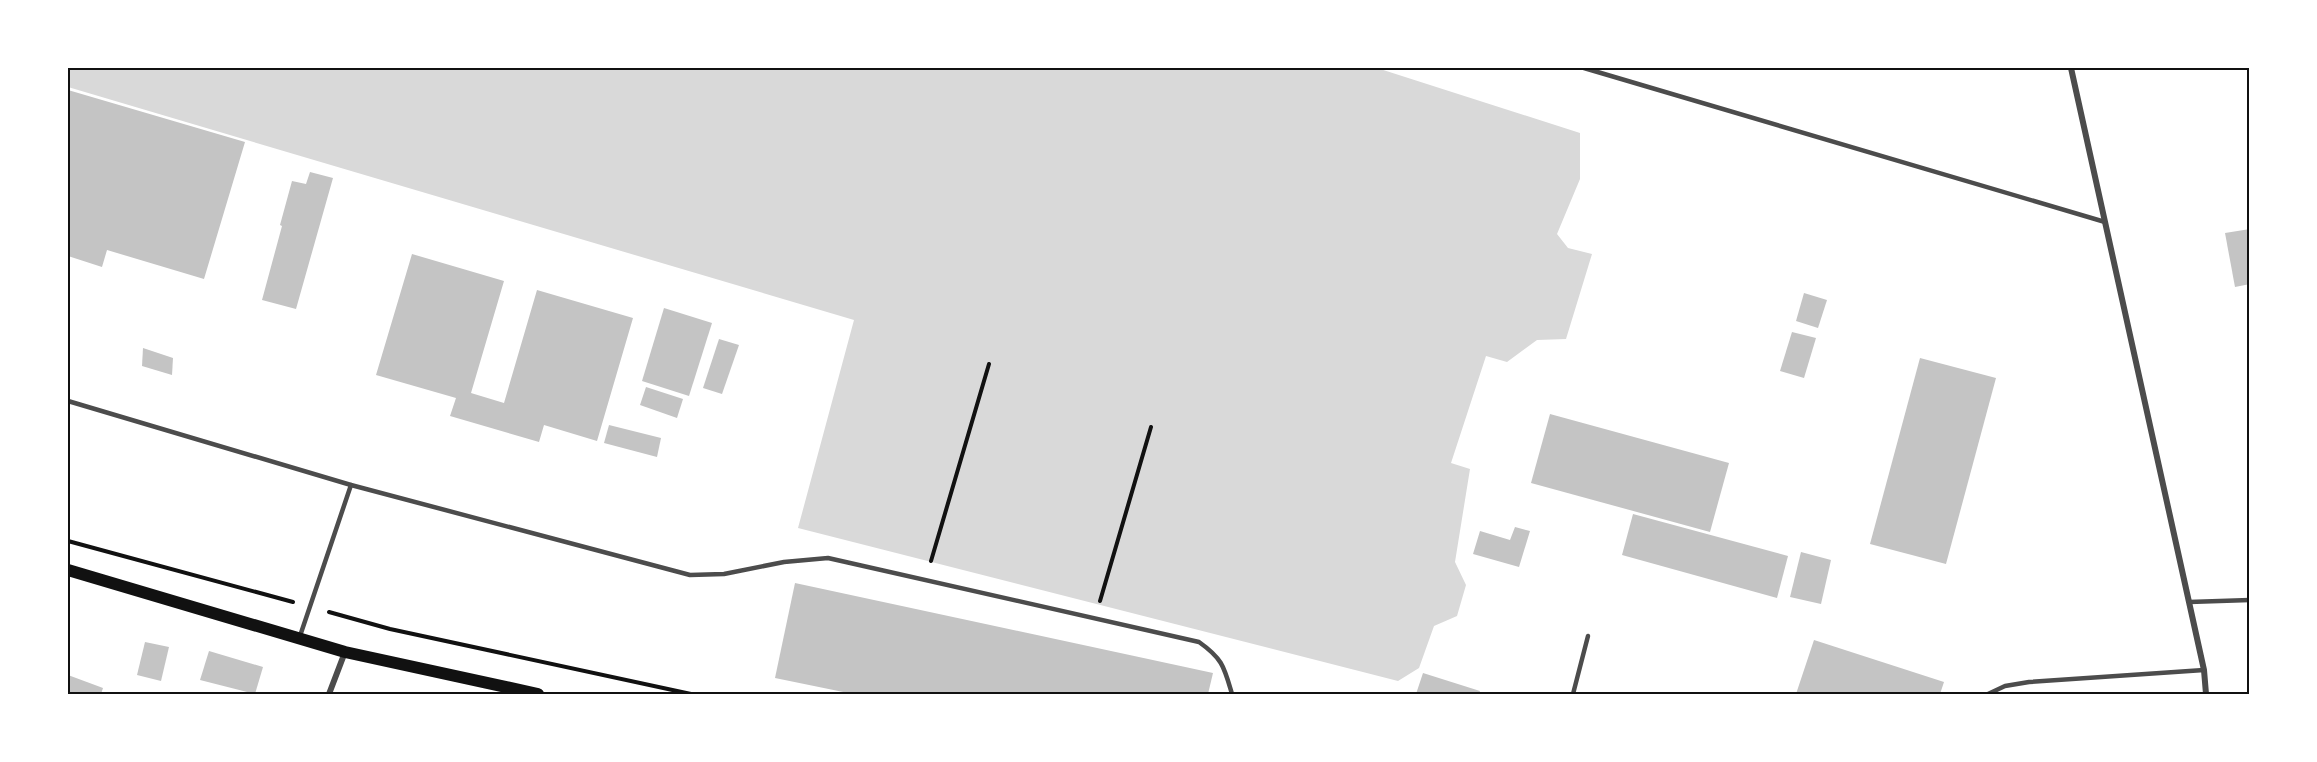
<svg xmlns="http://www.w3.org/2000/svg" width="2317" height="762" font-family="Arial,sans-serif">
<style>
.water{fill:#d9d9d9}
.building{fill:#c4c4c4}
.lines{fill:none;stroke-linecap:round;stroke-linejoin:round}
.path{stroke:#111;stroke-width:4}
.service{stroke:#4c4c4c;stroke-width:4.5}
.minor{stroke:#4c4c4c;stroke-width:6}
.secondary{stroke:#111;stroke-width:12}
.neatline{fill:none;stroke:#111;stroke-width:2}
</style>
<rect width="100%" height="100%" fill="#fff"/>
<polygon class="water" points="68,68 1377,68 1580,133 1580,179 1557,234 1568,248 1592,254 1566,339 1537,340 1507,362 1486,356 1451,463 1470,469 1455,562 1466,585 1457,616 1434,626 1419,668 1398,681 798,528 854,320 68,87"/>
<g class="building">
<polygon points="68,90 245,142 204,279 107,250 102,267 68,256"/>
<polygon points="310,172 333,178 296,309 262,300 282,226 280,225 292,181 306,184"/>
<polygon points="2250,229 2250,284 2235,287 2225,233"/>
<polygon points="412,254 504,281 471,393 504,403 537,290 633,318 597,441 544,425 539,442 450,416 456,398 376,375"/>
<polygon points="1804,293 1827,300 1818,328 1796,321"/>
<polygon points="664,308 712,323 689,396 642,381"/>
<polygon points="1792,332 1816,338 1804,378 1780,371"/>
<polygon points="719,339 739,345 722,394 703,388"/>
<polygon points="143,348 173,358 172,375 142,366"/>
<polygon points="1920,358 1996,378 1946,564 1870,544"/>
<polygon points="646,387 683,399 677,418 640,405"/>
<polygon points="1550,414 1729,463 1710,532 1531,483"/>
<polygon points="609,425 661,438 657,457 604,443"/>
<polygon points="1633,514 1788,556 1777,598 1622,555"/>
<polygon points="1515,527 1530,531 1519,567 1473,554 1480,531 1510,540"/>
<polygon points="1801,552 1831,560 1821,604 1790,597"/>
<polygon points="795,583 1213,673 1208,694 853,694 775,678"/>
<polygon points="1814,640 1944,682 1940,694 1796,694"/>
<polygon points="145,642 169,647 161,681 137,675"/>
<polygon points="209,651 263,667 255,694 200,680"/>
<polygon points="1423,673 1480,691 1479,694 1416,694"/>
<polygon points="68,675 103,688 101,694 68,694"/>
</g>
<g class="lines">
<g class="path">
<polyline points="68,541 293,602"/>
<polyline points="931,561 989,364"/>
<polyline points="1100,601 1151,427"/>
<polyline points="329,612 390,629 691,694"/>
</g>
<g class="service">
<polyline points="1584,68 2105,222"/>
<path d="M68,401L351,485L690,575L724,574L784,562L828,558L1199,642C1223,659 1224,667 1232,694"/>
<polyline points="2189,602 2250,600"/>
<polyline points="300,636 351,485"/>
<polyline points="1573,694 1588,636"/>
<polyline points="1988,694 2005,686 2029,682 2204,670"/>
</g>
<g class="minor">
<polyline points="2071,68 2189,602 2204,670 2206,694"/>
<polyline points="329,694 345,652"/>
</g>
<polyline class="secondary" points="68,570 345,652 538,694"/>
</g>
<rect width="2317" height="762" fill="none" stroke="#ffffff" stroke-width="138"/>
<rect x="69" y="69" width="2179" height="624" class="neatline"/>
</svg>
